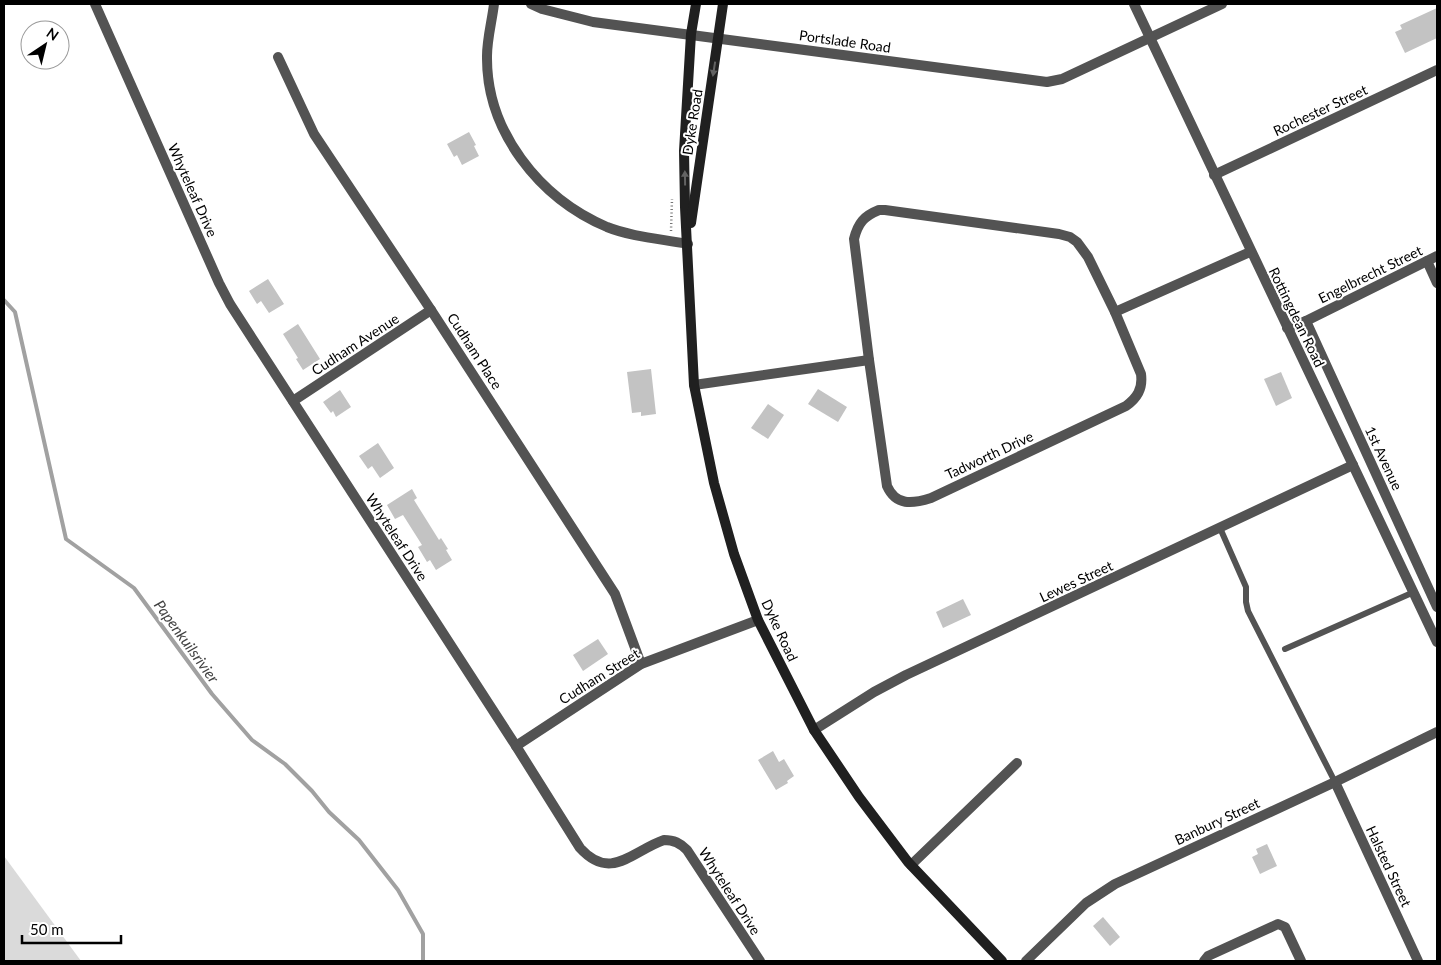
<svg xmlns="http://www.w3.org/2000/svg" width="1441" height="965" font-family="Lato,sans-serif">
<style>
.green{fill:#dadada}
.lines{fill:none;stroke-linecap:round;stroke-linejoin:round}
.stream{stroke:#a1a1a1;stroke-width:4}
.building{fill:#c3c3c3}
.path{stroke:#757575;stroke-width:2.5;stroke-dasharray:1 2.5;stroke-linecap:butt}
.lane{stroke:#535353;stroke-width:6}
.street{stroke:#535353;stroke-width:10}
.secondary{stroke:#202020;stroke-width:10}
.oneway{fill:#636363}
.labels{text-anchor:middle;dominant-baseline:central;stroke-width:4;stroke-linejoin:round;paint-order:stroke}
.street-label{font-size:14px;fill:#000;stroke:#fff}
.water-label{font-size:15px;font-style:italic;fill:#424242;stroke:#fff}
</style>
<rect width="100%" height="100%" fill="#fff"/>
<polygon class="green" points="4,856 81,961 4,961"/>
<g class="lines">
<polyline class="stream" points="4,300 15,312 66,539 134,588 212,694 252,740 285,764 312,791 329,812 359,840 398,890 423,934 423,961"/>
</g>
<g class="building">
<polygon points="1437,8 1437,38 1405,53 1395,32 1402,29 1400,25"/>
<polygon points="469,132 476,145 474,146 479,156 462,165 457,155 454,157 447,144"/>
<polygon points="268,279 284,304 269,313 261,301 257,304 249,291"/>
<polygon points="298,324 320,359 303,370 296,359 298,358 283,334"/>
<polygon points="651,369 656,414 641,416 641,412 632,413 627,372"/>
<polygon points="1281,372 1292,398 1276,406 1264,379"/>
<polygon points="818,389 847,407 838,422 808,404"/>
<polygon points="340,390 351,407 336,417 333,411 331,413 323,402"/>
<polygon points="768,404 784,415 768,439 751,428"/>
<polygon points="378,443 394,468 380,478 372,466 368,469 359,456"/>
<polygon points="412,489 417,498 414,500 439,540 441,538 448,549 446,550 452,560 436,570 430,560 427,562 418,547 422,545 403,515 395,519 387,505"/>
<polygon points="963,599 971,615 943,628 936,612"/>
<polygon points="598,639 608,654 583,671 573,655"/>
<polygon points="773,751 779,762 784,759 794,776 787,781 788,783 776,790 758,760"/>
<polygon points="1267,844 1277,866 1260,874 1252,857 1258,854 1256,849"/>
<polygon points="1103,917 1120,937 1110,946 1093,926"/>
</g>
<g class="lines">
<polyline class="path" points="671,231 672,199"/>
<g class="lane">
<polyline points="1220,528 1246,587 1246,602 1248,611 1335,782"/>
<polyline points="1285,649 1414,592"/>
</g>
<g class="street">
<path d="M95,4L219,283L230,304L516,746L580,848C611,882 632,851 664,840C674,840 680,843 687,850L760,961"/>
<path d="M494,4C492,21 487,39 487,56C486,131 539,198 607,227C632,237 662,239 688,244"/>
<polyline points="531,4 542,9 593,22 1047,82 1062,79 1222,4"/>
<polyline points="1134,4 1437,642"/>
<polyline points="278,57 314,134 431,310 615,594 641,664"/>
<polyline points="1214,175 1437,70"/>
<path d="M879,210H885L1059,234L1070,237L1077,242L1088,257L1115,312L1141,374C1143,389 1137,398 1126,406L931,498C912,504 896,506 887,486L869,360L854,239C858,223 864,216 879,210Z"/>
<polyline points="1427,261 1437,283"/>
<polyline points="1115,312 1250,252"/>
<polyline points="1306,321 1437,607"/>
<polyline points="1287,328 1306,321 1437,256"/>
<polyline points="694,385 869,360"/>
<polyline points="293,401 431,310"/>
<polyline points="814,730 874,692 906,675 1353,465"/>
<polyline points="516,746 641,664 758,620"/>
<polyline points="1335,782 1418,961"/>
<polyline points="911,865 1017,763"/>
<polyline points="1026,961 1086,903 1115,884 1335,782 1437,732"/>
<polyline points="1204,961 1208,956 1278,924 1285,927 1301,961"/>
</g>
<g class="secondary">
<polyline points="696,4 691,34 684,151 685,207 694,385 714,483 734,554 758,620 814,730 859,797 908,862 1002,961"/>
<polyline points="691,223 723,4"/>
</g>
</g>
<defs><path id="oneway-solid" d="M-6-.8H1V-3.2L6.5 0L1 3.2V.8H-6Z" transform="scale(1.25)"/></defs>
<g class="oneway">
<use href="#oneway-solid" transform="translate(714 69) rotate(99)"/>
<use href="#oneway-solid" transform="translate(685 178) rotate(-91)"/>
</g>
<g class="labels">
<g class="street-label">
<text transform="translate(845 41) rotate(8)">Portslade Road</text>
<text transform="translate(1320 110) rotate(-25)">Rochester Street</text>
<text transform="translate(692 122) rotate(-81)">Dyke Road</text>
<text transform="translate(193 190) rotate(66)">Whyteleaf Drive</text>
<text transform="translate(1370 274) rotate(-26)">Engelbrecht Street</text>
<text transform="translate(1297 317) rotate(64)">Rottingdean Road</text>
<text transform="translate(355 344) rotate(-33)">Cudham Avenue</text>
<text transform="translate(475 351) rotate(57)">Cudham Place</text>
<text transform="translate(989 455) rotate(-25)">Tadworth Drive</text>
<text transform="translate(1384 458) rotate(65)">1st Avenue</text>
<text transform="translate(397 537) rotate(57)">Whyteleaf Drive</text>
<text transform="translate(1076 581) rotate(-25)">Lewes Street</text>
<text transform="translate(780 630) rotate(65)">Dyke Road</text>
<text transform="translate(599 676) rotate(-32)">Cudham Street</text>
<text transform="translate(1217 821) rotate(-25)">Banbury Street</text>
<text transform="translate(1389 866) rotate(65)">Halsted Street</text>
<text transform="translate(730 891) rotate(57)">Whyteleaf Drive</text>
</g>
<g class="water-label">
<text transform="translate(187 641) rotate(54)">Papenkuilsrivier</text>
</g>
</g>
<rect width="1441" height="965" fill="none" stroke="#000000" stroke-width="10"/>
<g transform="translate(45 45) rotate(35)"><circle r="24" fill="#ffffff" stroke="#999999"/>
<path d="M0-4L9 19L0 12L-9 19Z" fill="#000000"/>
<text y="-8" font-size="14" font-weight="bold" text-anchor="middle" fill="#000000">N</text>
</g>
<path d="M22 935v8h99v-8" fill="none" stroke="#000000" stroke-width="2.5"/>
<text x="30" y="935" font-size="15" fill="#000000" stroke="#ffffff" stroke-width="4" paint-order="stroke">50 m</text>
</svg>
